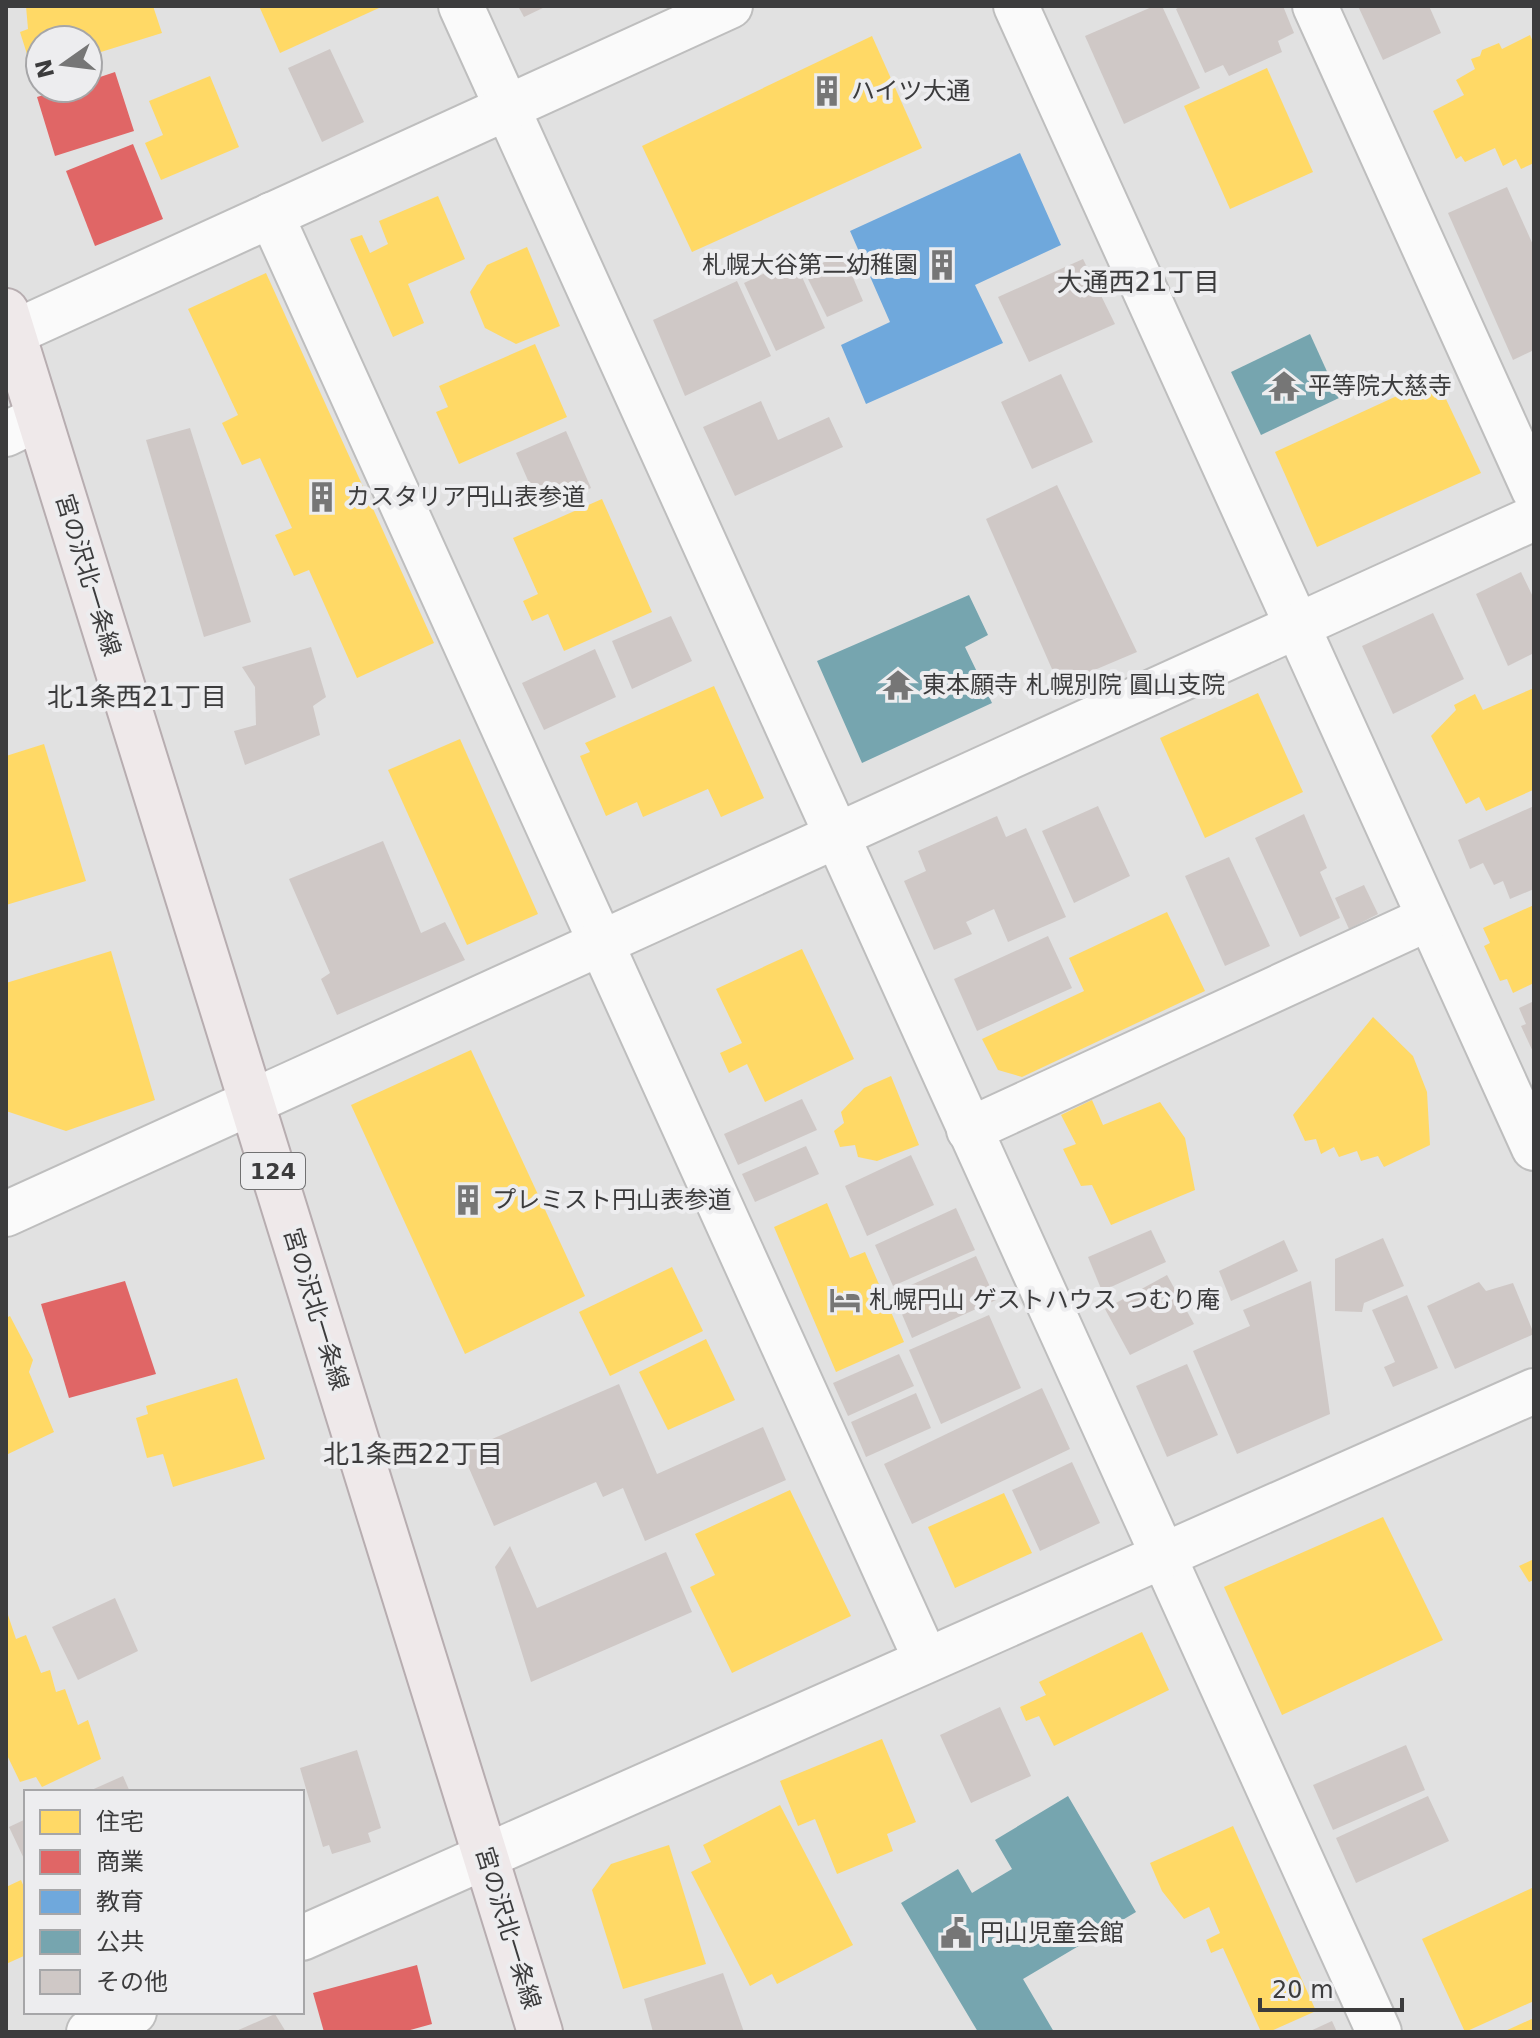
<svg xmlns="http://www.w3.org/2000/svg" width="1540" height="2038" font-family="'DejaVu Sans','Noto Sans JP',sans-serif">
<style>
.homes{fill:#ffd966}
.shops{fill:#e06666}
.schools{fill:#6fa8dc}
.public{fill:#76a5af}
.building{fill:#cfc8c6}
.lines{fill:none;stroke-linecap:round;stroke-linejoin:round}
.minor-casing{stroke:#bebebe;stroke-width:48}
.major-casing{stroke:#b7adb0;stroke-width:48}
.minor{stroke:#fafafa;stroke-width:44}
.major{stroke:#efe9ea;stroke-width:44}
.labels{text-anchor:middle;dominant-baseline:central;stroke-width:8;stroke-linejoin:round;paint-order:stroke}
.shield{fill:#ededef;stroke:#717172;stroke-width:2}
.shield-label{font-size:22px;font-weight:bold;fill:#3c3c3d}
.poi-label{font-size:24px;fill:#3c3c3d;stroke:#ededef;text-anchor:start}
.street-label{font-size:24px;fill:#3c3c3d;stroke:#ededef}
.neighbourhood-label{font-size:26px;fill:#3c3c3d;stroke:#ededef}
</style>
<rect width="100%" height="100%" fill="#e1e1e1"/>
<g class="homes">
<polygon points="26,6 153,6 162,33 88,56 88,40 40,40 40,71 33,73 20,32 28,29"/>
<polygon points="259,6 377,6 379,8 280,53"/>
<polygon points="1530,35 1534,44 1534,163 1521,169 1516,159 1503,166 1495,148 1465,162 1461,156 1456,159 1433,111 1464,95 1456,80 1475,69 1471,59 1480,56 1482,50 1499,43 1502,49"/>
<polygon points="872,36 922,148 692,252 642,146"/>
<polygon points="1267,68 1313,172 1230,209 1184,106"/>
<polygon points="210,76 239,147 161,180 145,143 163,135 149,101"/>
<polygon points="438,196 465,259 408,284 424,323 393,337 350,239 362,235 370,253 388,244 379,221"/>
<polygon points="527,247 560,326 516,344 485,328 470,292 487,265"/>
<polygon points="266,273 434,643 357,678 309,570 294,576 275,535 292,528 260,458 242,465 222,423 238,415 188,309"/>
<polygon points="535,344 567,417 459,464 436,412 448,407 439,386"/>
<polygon points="1436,378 1481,473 1317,547 1275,452"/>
<polygon points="602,499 652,612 564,651 548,614 532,621 523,601 538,594 513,538"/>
<polygon points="714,686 764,798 721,817 708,789 643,817 637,802 606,816 580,756 590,752 585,743"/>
<polygon points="1534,688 1533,790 1486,811 1479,797 1466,804 1431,736 1456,710 1454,705 1475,694 1483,710"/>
<polygon points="1258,693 1303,792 1205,838 1160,738"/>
<polygon points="460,739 538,914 467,945 388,770"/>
<polygon points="44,744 86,881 6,905 6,756"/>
<polygon points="1534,905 1534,983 1513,993 1507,979 1500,981 1484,946 1490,943 1483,928"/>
<polygon points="1167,912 1205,991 1022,1077 998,1070 982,1039 1084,991 1069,958"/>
<polygon points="802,949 854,1059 765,1102 747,1064 729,1073 720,1053 742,1043 716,989"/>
<polygon points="111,951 155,1100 66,1131 6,1111 6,983"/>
<polygon points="1373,1017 1413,1056 1427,1092 1430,1145 1384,1167 1378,1156 1361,1161 1357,1151 1339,1157 1334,1147 1321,1154 1316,1139 1305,1141 1293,1115"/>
<polygon points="471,1050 585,1296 465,1354 351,1105"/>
<polygon points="891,1076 919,1145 877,1161 858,1157 855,1145 840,1147 834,1131 844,1123 841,1112 864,1088"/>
<polygon points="1092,1100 1103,1125 1160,1102 1185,1138 1195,1190 1111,1225 1092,1185 1081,1186 1063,1149 1076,1144 1061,1115"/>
<polygon points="827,1203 850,1258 865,1252 904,1342 836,1372 774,1227"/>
<polygon points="672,1267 703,1331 610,1376 579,1312"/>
<polygon points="10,1316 33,1360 29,1372 54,1432 6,1455 6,1318"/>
<polygon points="706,1339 735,1400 668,1430 639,1372"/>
<polygon points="237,1378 265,1459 173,1487 163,1454 147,1458 136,1418 148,1414 146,1406"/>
<polygon points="790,1490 851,1616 732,1673 690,1587 715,1575 695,1534"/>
<polygon points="1004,1493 1032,1553 955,1588 928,1527"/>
<polygon points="1383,1517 1443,1640 1282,1715 1224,1587"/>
<polygon points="1534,1559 1534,1580 1529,1582 1519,1566"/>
<polygon points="8,1615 16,1639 26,1635 41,1673 50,1670 56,1692 65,1689 78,1725 88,1720 101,1759 42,1787 36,1777 20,1782 6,1753 6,1616"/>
<polygon points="1142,1632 1169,1690 1054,1746 1039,1716 1026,1721 1020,1707 1046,1695 1039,1682"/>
<polygon points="882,1739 916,1822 887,1834 893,1851 837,1874 815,1819 798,1826 780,1781"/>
<polygon points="780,1805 853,1945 777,1984 772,1974 750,1986 691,1872 711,1862 703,1845"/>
<polygon points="1233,1826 1316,2011 1269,2032 1261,2032 1223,1948 1211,1953 1206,1940 1220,1933 1209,1907 1184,1919 1162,1891 1150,1863"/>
<polygon points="669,1845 706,1964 623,1989 592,1890 611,1864"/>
<polygon points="21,1880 26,1892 26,1955 6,1964 6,1887"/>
<polygon points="1534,1887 1534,2001 1465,2032 1422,1939"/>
<polygon points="1534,2018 1534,2032 1503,2032"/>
</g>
<g class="shops">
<polygon points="115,72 134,131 55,156 37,97 66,88 88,88 88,81"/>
<polygon points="133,144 163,219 95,246 66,171"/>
<polygon points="125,1281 156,1374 69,1398 41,1304"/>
<polygon points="417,1965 432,2024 403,2032 324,2032 313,1993"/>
</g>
<polygon class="schools" points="1020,153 1061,245 975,285 1003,343 866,404 841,345 890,322 850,231"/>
<g class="public">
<polygon points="1310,334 1339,398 1261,435 1231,372"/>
<polygon points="969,595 988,635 965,647 992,703 862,763 817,661"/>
<polygon points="1068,1796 1136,1912 1023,1979 1054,2032 978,2032 901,1903 958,1869 972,1893 1012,1869 995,1840"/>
</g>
<g class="building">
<polygon points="518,6 547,6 524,17"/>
<polygon points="1154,6 1162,6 1200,88 1124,124 1085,36"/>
<polygon points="1181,6 1283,6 1294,33 1278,41 1282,52 1229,76 1223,65 1205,73 1176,9"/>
<polygon points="1358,6 1429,6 1441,33 1383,60"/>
<polygon points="330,49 364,122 322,142 288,68"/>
<polygon points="1507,187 1534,247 1534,350 1513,360 1448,213"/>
<polygon points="843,254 863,301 827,317 804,271"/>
<polygon points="794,259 825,328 776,351 744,283"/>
<polygon points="1083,259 1115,324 1029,362 998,297"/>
<polygon points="737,281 771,356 685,396 653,320"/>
<polygon points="1061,374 1093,442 1032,469 1001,402"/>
<polygon points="761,401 778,440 829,417 843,447 735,496 703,427"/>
<polygon points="190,428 251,622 204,637 146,440"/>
<polygon points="566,431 591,488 541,510 516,453"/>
<polygon points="1057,485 1137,652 1059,685 986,519"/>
<polygon points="1521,572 1534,599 1534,653 1508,666 1476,594"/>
<polygon points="1433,613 1464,679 1393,714 1362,646"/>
<polygon points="671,616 692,661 632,689 612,641"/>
<polygon points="311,647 326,697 313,706 320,735 245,765 234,731 256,725 255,687 242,667"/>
<polygon points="595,649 616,697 544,730 522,683"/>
<polygon points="1098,806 1130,876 1074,903 1042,831"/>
<polygon points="1534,806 1534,889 1510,899 1503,881 1494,885 1483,863 1470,869 1458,840"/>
<polygon points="1304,814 1327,868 1320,872 1340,918 1300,937 1255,838"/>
<polygon points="997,816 1006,837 1026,828 1066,917 1008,942 994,909 966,922 972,934 934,950 904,881 926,871 918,851"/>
<polygon points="383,841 421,933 445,922 465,960 337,1015 321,979 330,973 289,879"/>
<polygon points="1229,857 1270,946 1225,966 1185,876"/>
<polygon points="1364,885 1378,914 1349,929 1335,898"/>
<polygon points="1048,936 1072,988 977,1031 954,979"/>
<polygon points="1534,1001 1534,1054 1521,1026 1526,1024 1519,1008"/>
<polygon points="802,1099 817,1130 738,1165 724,1134"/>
<polygon points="806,1146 819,1174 755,1202 742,1174"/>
<polygon points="911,1155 934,1205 867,1236 845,1186"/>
<polygon points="956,1208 975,1250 893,1286 875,1245"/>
<polygon points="1151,1230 1166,1262 1102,1291 1088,1257"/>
<polygon points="1383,1238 1404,1286 1364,1303 1362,1312 1335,1311 1335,1259"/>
<polygon points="1284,1240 1298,1271 1231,1301 1219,1271"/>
<polygon points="976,1256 996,1300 912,1338 893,1293"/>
<polygon points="1167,1275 1194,1324 1130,1355 1105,1309"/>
<polygon points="1311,1281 1330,1414 1237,1454 1193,1351 1250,1326 1243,1310"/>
<polygon points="1479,1282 1486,1291 1513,1283 1534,1334 1455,1369 1427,1306"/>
<polygon points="1407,1295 1438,1368 1393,1387 1384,1367 1395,1362 1372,1310"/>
<polygon points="989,1315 1021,1388 941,1424 909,1350"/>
<polygon points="899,1354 914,1386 848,1416 833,1383"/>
<polygon points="1187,1364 1218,1435 1167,1457 1136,1386"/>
<polygon points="619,1384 657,1474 763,1427 786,1480 645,1541 623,1488 603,1497 596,1482 494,1526 462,1452"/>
<polygon points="1042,1388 1070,1449 912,1524 884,1464"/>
<polygon points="916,1393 931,1428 866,1457 851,1422"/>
<polygon points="1072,1462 1100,1523 1040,1551 1012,1490"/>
<polygon points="510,1546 537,1608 666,1552 692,1612 531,1682 495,1567"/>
<polygon points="115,1598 138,1651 78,1680 52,1627"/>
<polygon points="1000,1707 1031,1776 971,1803 940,1735"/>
<polygon points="1406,1745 1425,1790 1333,1830 1313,1785"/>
<polygon points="357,1750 381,1828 368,1833 371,1842 332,1854 329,1845 323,1847 300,1768"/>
<polygon points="123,1776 130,1792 87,1792"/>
<polygon points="1428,1796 1449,1841 1356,1883 1336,1838"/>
<polygon points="26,1819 26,1863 9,1827"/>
<polygon points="723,1973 744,2032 653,2032 644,1999"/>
<polygon points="275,2014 286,2032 234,2032"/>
<polygon points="1332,2021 1337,2032 1308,2032"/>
</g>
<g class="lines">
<defs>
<g id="minor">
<polyline points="461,6 1379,2032"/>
<polyline points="1016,6 1534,1148"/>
<polyline points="1315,6 1534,490"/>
<polyline points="271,215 926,1660"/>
<polyline points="13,333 730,6"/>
<polyline points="6,434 39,418"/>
<polyline points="969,1130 1429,918"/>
<polyline points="6,1214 1534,518"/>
<polyline points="302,1938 1534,1391"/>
<polyline points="89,2032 134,2012"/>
</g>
<polyline id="major" points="6,311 540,2032"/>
</defs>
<use href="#minor" class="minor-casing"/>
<use href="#major" class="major-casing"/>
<use href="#minor" class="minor"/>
<use href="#major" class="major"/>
</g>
<defs>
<symbol id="building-bare" viewBox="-9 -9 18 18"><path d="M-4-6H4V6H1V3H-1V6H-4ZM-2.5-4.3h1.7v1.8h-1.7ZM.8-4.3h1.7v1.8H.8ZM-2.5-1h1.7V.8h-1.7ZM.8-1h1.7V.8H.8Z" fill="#767676" stroke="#ededef" stroke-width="2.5" paint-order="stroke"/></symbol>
<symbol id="temple-bare" viewBox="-9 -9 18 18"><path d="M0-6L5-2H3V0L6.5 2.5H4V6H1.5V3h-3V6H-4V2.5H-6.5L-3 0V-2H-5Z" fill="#767676" stroke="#ededef" stroke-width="2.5" paint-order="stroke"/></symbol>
<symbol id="hotel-bare" viewBox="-9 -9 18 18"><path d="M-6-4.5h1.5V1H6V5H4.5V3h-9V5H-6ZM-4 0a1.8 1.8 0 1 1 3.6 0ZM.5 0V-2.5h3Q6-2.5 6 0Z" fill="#767676" stroke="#ededef" stroke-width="2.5" paint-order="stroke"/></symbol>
<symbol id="civic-bare" viewBox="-9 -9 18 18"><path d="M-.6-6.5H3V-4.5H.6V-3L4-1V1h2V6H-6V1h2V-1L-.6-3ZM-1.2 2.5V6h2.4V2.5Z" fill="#767676" stroke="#ededef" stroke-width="2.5" paint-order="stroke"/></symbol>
</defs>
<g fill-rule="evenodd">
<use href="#building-bare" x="805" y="69" width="44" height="44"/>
<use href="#building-bare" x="920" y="243" width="44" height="44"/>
<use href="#temple-bare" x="1262" y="364" width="44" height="44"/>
<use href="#building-bare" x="300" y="475" width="44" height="44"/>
<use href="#temple-bare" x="876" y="663" width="44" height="44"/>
<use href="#building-bare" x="446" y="1178" width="44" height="44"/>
<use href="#hotel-bare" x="823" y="1278" width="44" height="44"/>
<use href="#civic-bare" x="934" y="1911" width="44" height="44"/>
</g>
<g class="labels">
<rect class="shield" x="241" y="1153" width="64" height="36" rx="6"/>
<g class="shield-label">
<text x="273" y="1171">124</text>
</g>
<g class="poi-label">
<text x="851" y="91">ハイツ大通</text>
<text x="918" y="265" text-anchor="end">札幌大谷第二幼稚園</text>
<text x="1308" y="386">平等院大慈寺</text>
<text x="346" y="497">カスタリア円山表参道</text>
<text x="922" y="685">東本願寺 札幌別院 圓山支院</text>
<text x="492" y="1200">プレミスト円山表参道</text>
<text x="869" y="1300">札幌円山 ゲストハウス つむり庵</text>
<text x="980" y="1933">円山児童会館</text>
</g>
<g class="street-label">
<text transform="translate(88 575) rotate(73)">宮の沢北一条線</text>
<text transform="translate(316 1309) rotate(73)">宮の沢北一条線</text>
<text transform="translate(508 1928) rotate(73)">宮の沢北一条線</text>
</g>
<g class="neighbourhood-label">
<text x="1138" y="282">大通西21丁目</text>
<text x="137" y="697">北1条西21丁目</text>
<text x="413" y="1454">北1条西22丁目</text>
</g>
</g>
<rect width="1540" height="2038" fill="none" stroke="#3c3c3d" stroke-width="16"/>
<rect x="24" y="1790" width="280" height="224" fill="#ededef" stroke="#a6a6a8" stroke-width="2"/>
<rect x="40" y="1810" width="40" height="24" fill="#ffd966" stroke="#a6a6a8" stroke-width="2"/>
<text x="96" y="1830" font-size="24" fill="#3c3c3d">住宅</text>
<rect x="40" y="1850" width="40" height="24" fill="#e06666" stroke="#a6a6a8" stroke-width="2"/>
<text x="96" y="1870" font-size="24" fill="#3c3c3d">商業</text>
<rect x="40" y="1890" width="40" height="24" fill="#6fa8dc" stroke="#a6a6a8" stroke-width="2"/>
<text x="96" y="1910" font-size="24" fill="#3c3c3d">教育</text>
<rect x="40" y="1930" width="40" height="24" fill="#76a5af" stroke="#a6a6a8" stroke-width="2"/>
<text x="96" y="1950" font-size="24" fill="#3c3c3d">公共</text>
<rect x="40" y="1970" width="40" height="24" fill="#cfc8c6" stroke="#a6a6a8" stroke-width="2"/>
<text x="96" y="1990" font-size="24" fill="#3c3c3d">その他</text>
<g transform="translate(64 64) rotate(256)"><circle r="38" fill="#ededef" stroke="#a6a6a8" stroke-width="2"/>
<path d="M0-6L14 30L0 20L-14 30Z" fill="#767676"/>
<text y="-12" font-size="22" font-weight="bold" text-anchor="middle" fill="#3c3c3d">N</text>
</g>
<path d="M1260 1998v12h142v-12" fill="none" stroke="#3c3c3d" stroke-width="4"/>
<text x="1272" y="1998" font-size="24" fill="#3c3c3d" stroke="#ededef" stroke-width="6" paint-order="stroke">20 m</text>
</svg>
